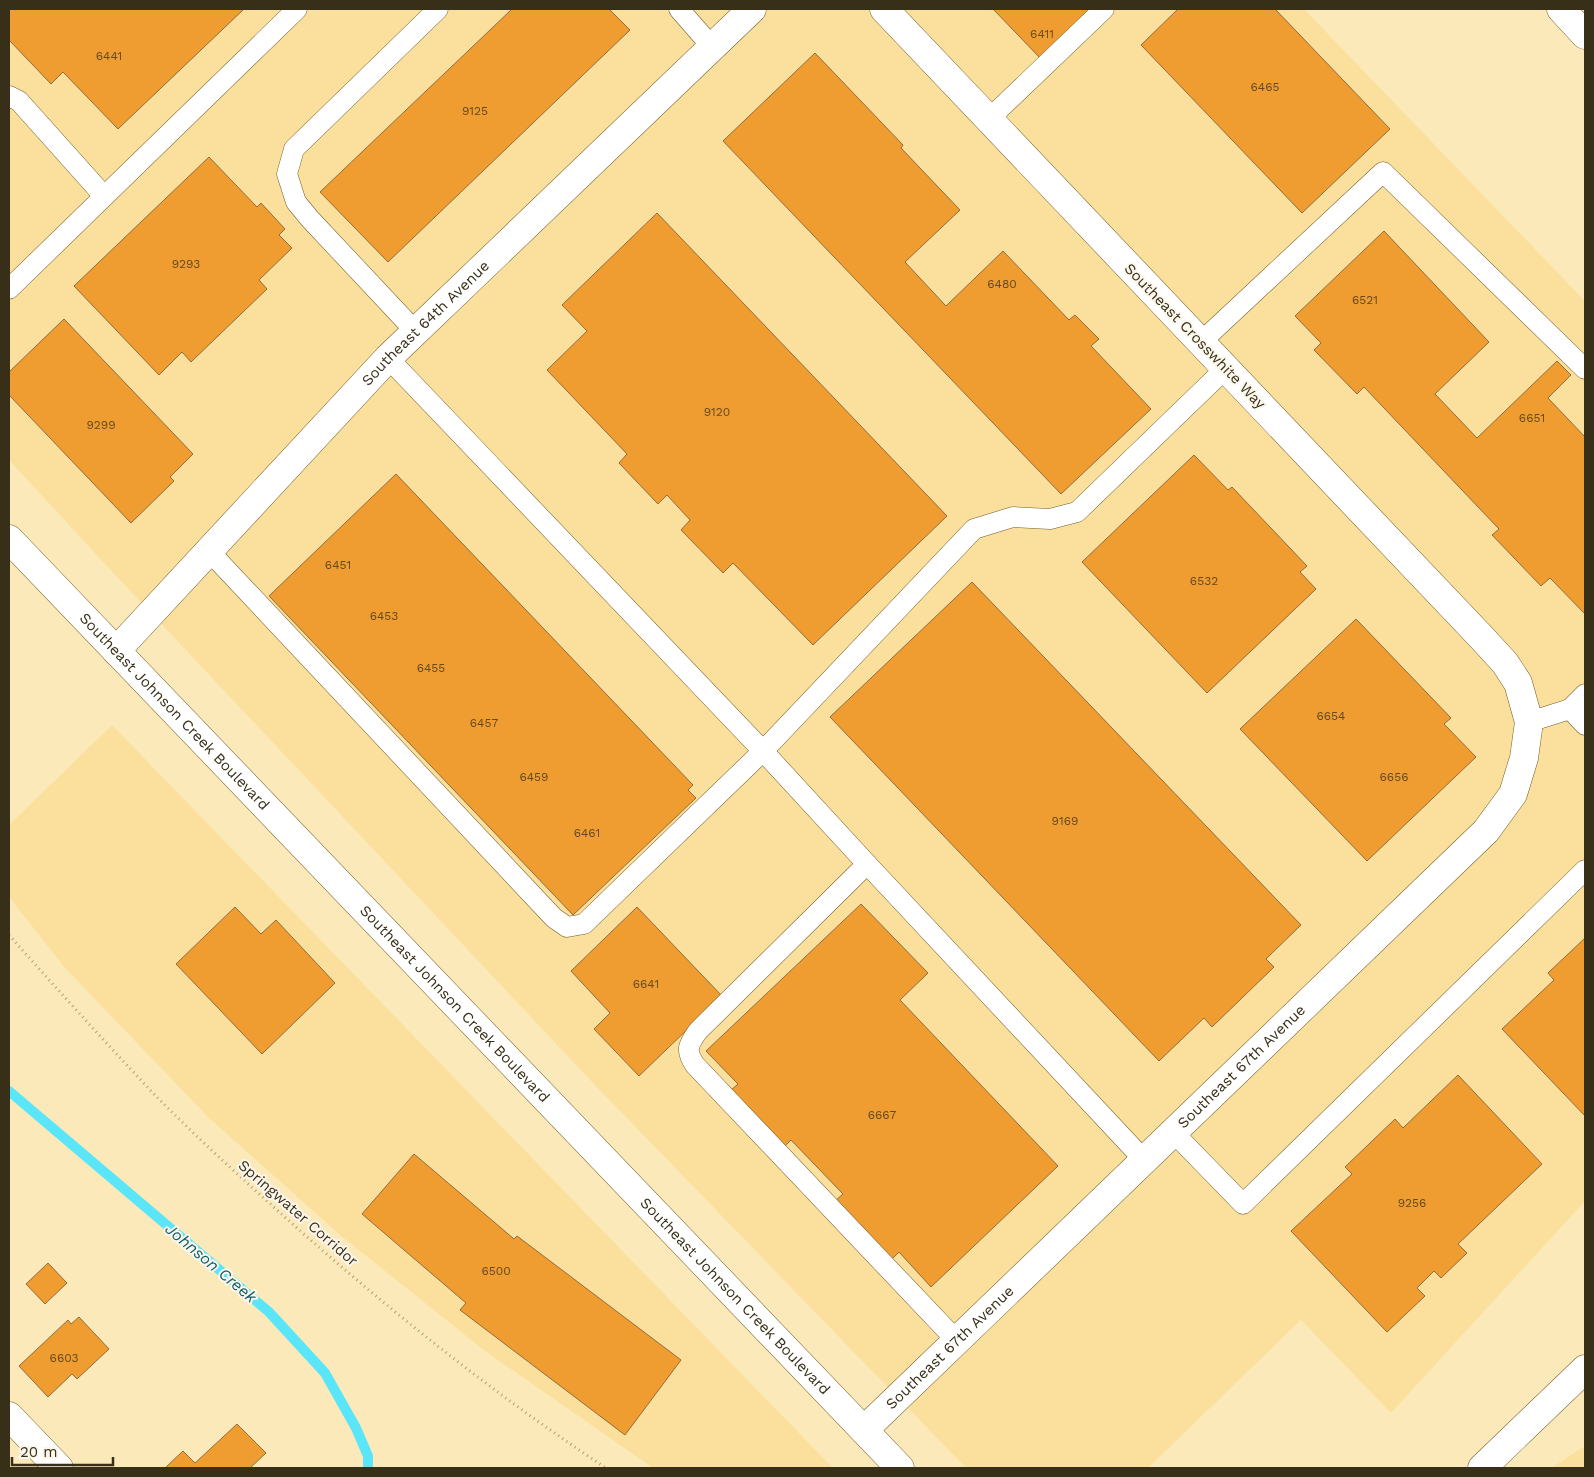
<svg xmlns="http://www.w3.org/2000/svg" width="1594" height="1477" font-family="'Work Sans',sans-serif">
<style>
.built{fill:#fbe09d}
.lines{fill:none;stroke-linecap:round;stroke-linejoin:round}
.stream{stroke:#5be5f8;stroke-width:10}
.building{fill:#ef9d31;stroke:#926b3e}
.lane-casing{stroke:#745e26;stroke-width:21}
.street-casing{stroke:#745e26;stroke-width:29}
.secondary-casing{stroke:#745e26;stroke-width:29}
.primary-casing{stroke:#745e26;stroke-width:29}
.path{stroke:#ae9f79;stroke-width:3;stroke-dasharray:1 4;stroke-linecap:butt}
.lane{stroke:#fff;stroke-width:20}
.street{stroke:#fff;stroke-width:28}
.secondary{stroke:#fff;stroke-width:28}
.primary{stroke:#fff;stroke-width:28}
.labels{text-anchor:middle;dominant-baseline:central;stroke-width:4;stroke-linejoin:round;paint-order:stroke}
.number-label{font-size:12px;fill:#664a1e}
.street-label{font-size:15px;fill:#382f18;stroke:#fcf7ec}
.water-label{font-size:16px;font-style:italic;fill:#12606b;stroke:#fcf7ec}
</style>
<rect width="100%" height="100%" fill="#fce9ba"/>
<g class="built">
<polygon points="9,9 1304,9 1585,301 1585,1201 1391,1413 1301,1320 1148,1468 966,1468 591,1081 105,564 9,460"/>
<polygon points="112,725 833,1468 653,1468 485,1351 340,1235 209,1118 65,968 9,897 9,825"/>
<polygon points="1585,1446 1585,1468 1551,1468"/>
</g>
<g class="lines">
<polyline class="stream" points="9,1091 269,1312 325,1373 356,1428 368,1456 368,1468"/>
</g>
<g class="building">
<polygon points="9,9 244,9 118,129 63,72 51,84 9,40"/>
<polygon points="512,9 609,9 630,30 388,262 320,192"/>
<polygon points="993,9 1093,9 1041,59"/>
<polygon points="1178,9 1275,9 1390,129 1302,213 1141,45"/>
<polygon points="815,53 903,145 901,148 960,210 905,262 946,306 1003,251 1069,320 1075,315 1099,339 1091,346 1151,409 1061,494 723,141"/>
<polygon points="209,157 257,207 261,203 285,229 279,235 292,248 259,280 267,289 191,362 182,352 159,375 74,286"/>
<polygon points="657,213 947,516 813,645 733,563 723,573 681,530 690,520 667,495 658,504 619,463 627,454 547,370 587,331 562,305"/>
<polygon points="1384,231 1489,342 1435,394 1477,438 1557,361 1571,375 1548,398 1585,437 1585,614 1550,578 1541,586 1492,535 1499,529 1364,387 1357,394 1314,350 1321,343 1295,316"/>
<polygon points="64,319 193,454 170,477 174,481 131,523 9,395 9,372"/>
<polygon points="1194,455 1228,490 1232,487 1307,566 1300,572 1316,589 1207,693 1082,562"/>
<polygon points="396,474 693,785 688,790 696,798 573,915 269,596"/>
<polygon points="972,582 1301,925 1266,959 1274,967 1212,1027 1204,1018 1159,1061 830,717"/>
<polygon points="1356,619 1451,718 1444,724 1476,757 1367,861 1240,729"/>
<polygon points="861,904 928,973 900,1000 1058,1166 931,1287 899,1252 891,1260 835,1201 843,1194 791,1140 784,1147 730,1091 738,1084 706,1051"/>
<polygon points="235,907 261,934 276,920 335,983 262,1054 176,964"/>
<polygon points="637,907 722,996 639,1076 594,1029 610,1013 571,971"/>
<polygon points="1585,938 1585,1116 1502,1029 1554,980 1548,973"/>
<polygon points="1458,1075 1542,1164 1458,1244 1467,1253 1441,1278 1434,1271 1417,1288 1425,1296 1387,1332 1291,1231 1352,1174 1345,1167 1395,1119 1403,1128"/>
<polygon points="414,1154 514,1239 517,1236 681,1360 625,1435 460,1310 466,1303 362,1214"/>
<polygon points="48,1263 67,1283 45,1304 26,1284"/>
<polygon points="79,1317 109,1349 77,1379 72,1374 48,1397 19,1366 68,1320 71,1324"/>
<polygon points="237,1424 266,1453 250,1468 165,1468 183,1451 195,1463"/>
</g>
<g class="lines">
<defs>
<g id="lane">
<polyline points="679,9 712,47"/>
<polyline points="9,96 19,101 104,196"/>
<polyline points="989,119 1104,9"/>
<polyline points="9,289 297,9"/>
<polyline points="416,332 310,219 296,202 287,174 294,149 438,9"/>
<polyline points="1201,342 1383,172 1585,369"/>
<polyline points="388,358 763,751 867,864 1144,1160"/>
<polyline points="209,551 554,918 567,927 584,924 763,751 974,529 1013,517 1050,519 1077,512 1226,368"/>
<polyline points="1570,709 1585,694"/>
<polyline points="1529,722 1570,709 1585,725"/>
<path d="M867,864L698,1031C688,1045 685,1050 695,1065L957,1341"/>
<polyline points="1173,1132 1243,1204 1585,870"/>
</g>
<g id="street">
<polyline points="1561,9 1585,35"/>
<path id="s1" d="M116,651L388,358L752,9"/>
<polyline points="9,1416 59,1468"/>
<path id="s2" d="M864,1430L1486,831L1513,794L1524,758L1529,722L1518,683L1505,663L1483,639L884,9"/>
</g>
<polyline id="secondary" points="1482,1468 1585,1369"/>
<g id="primary">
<path id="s3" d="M9,539L900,1468"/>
</g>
</defs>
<use href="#lane" class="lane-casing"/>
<use href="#street" class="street-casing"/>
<use href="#secondary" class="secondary-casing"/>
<use href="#primary" class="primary-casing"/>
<path class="path" d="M9,935C56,988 104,1041 153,1093C199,1140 248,1184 297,1228C395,1315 497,1396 606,1468"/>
<use href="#lane" class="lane"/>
<use href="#street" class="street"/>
<use href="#secondary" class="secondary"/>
<use href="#primary" class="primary"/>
</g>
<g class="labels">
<g class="number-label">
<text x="1042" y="34">6411</text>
<text x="109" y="56">6441</text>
<text x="1265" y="87">6465</text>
<text x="475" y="111">9125</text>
<text x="186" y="264">9293</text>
<text x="1002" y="284">6480</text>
<text x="1365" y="300">6521</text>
<text x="717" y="412">9120</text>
<text x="1532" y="418">6651</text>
<text x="101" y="425">9299</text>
<text x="338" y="565">6451</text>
<text x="1204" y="581">6532</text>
<text x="384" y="616">6453</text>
<text x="431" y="668">6455</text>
<text x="1331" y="716">6654</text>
<text x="484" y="723">6457</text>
<text x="534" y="777">6459</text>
<text x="1394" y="777">6656</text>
<text x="1065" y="821">9169</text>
<text x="587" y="833">6461</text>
<text x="646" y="984">6641</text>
<text x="882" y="1115">6667</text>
<text x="1412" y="1203">9256</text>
<text x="496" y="1271">6500</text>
<text x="64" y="1358">6603</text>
</g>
<g class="street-label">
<text stroke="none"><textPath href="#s1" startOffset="451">Southeast 64th Avenue</textPath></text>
<text transform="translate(1195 336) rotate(46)">Southeast Crosswhite Way</text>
<text stroke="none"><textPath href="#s3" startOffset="239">Southeast Johnson Creek Boulevard</textPath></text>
<text stroke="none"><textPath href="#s3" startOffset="644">Southeast Johnson Creek Boulevard</textPath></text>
<text stroke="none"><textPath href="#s2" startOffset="524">Southeast 67th Avenue</textPath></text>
<text transform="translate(298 1213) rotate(41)">Springwater Corridor</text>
<text stroke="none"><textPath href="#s3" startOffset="1049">Southeast Johnson Creek Boulevard</textPath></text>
<text stroke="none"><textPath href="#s2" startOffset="119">Southeast 67th Avenue</textPath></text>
</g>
<g class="water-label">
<text transform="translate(211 1263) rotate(40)">Johnson Creek</text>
</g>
</g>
<rect width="1594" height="1477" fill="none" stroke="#382f18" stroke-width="20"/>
<path d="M12 1457v8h101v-8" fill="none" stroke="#382f18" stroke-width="2.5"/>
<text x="20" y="1457" font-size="15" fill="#382f18" stroke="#fcf7ec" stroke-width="4" paint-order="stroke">20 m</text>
</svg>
